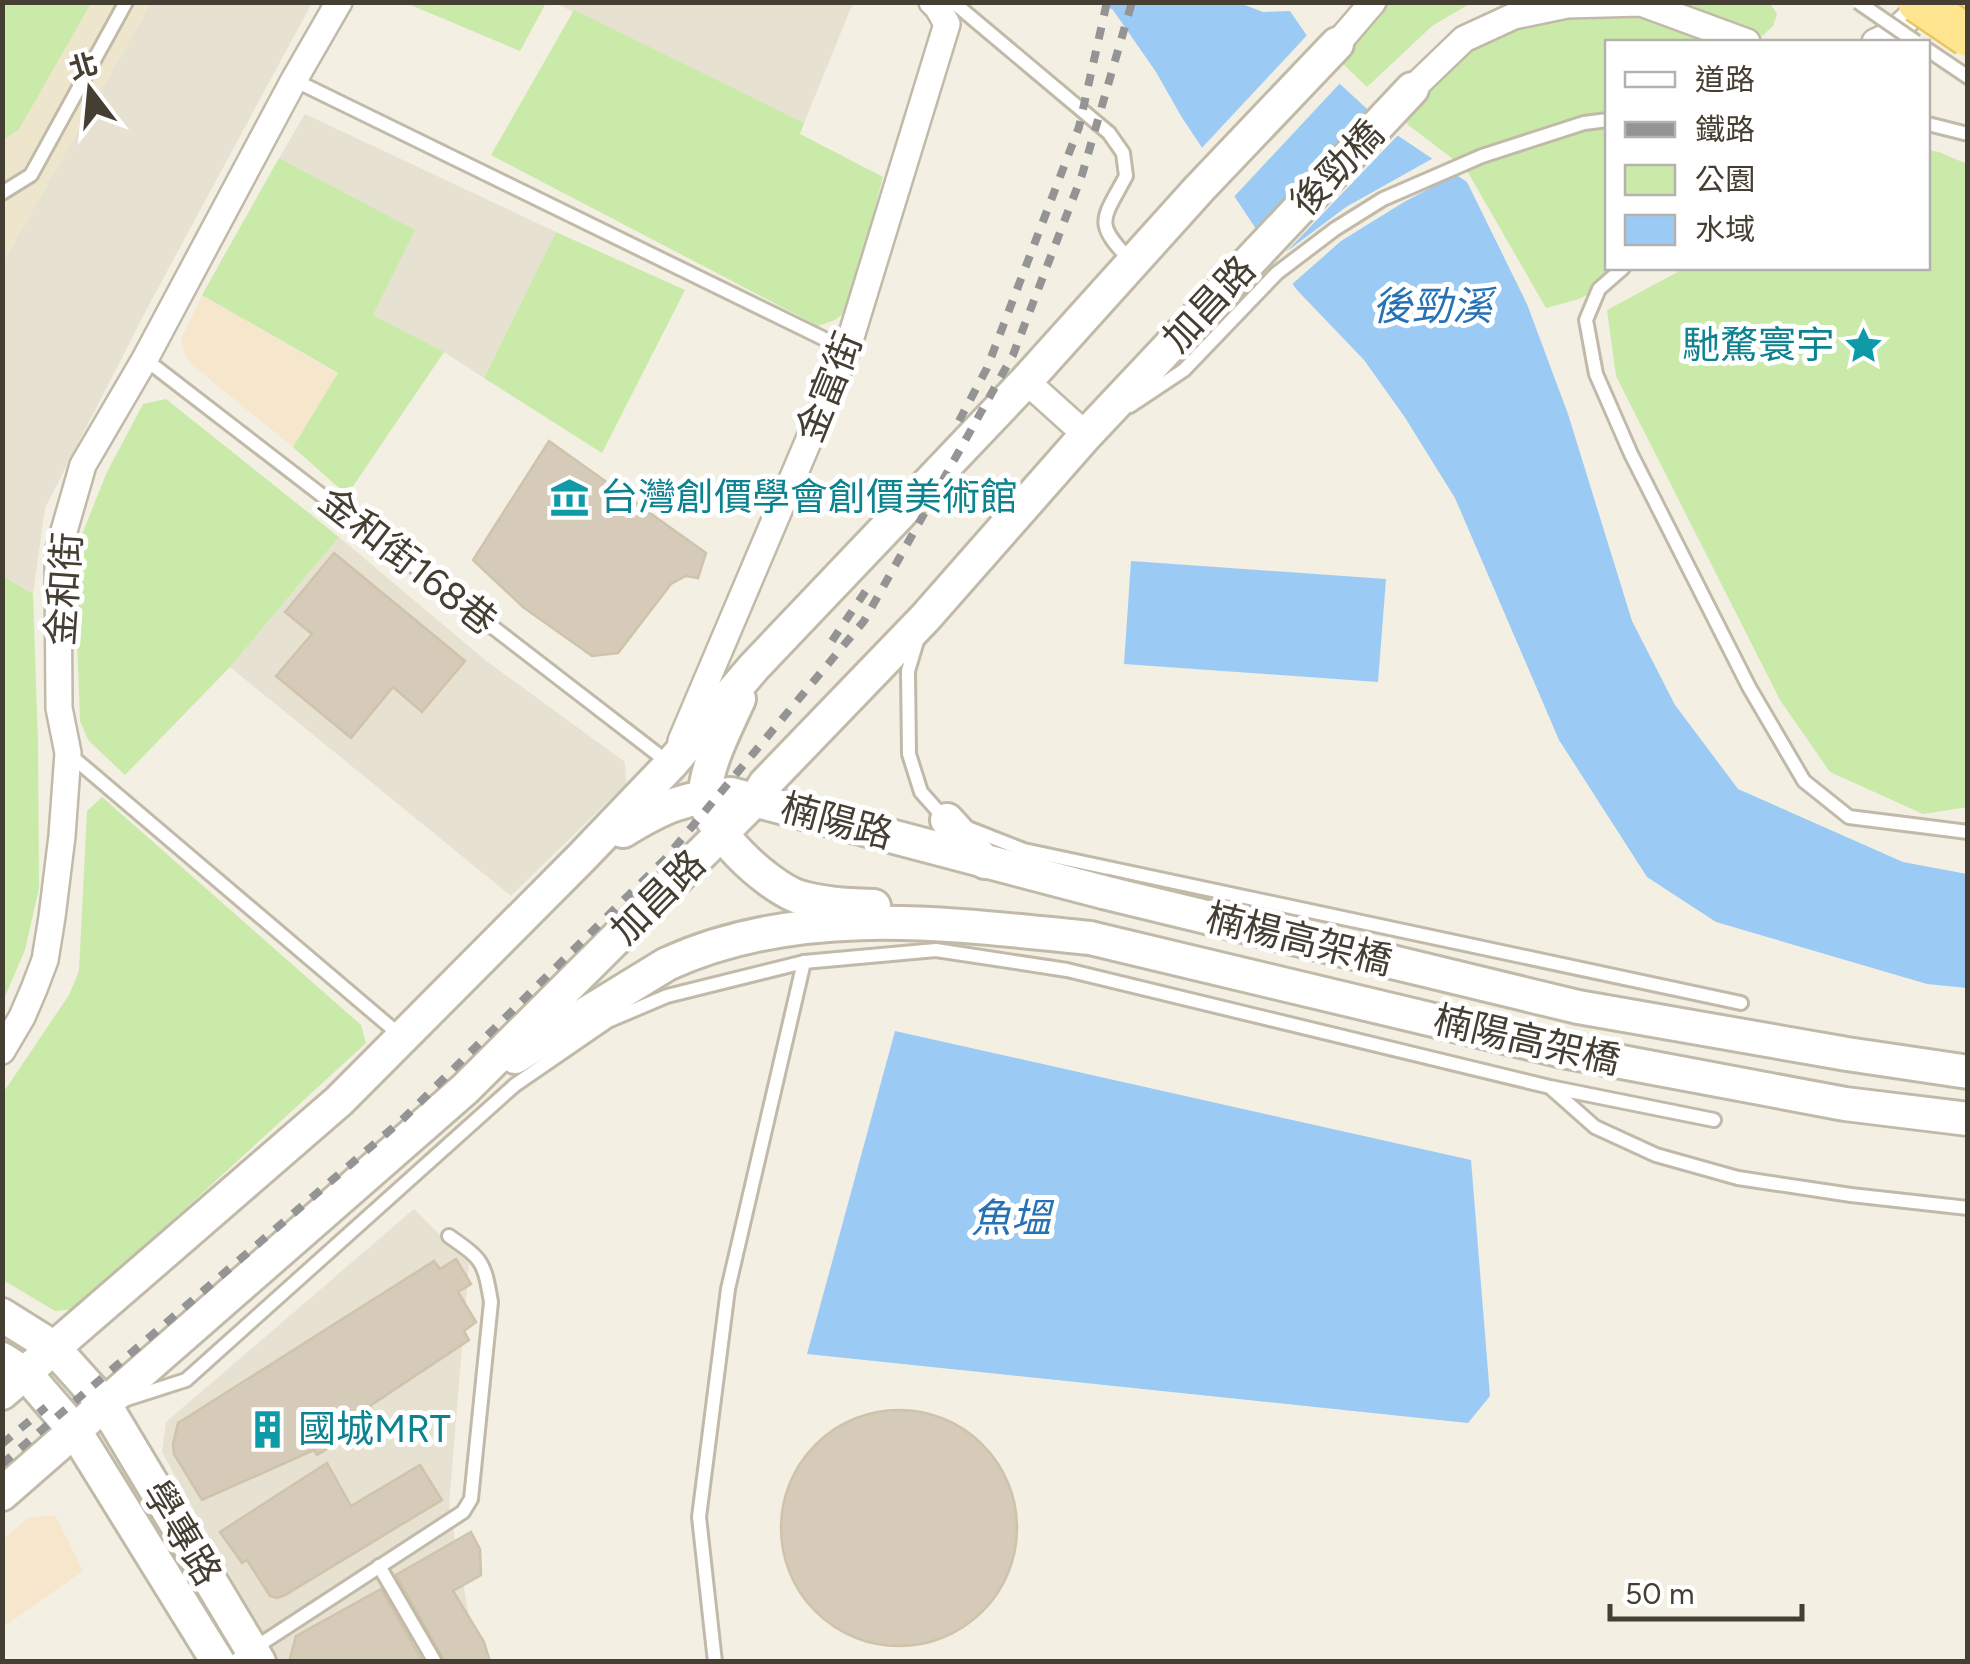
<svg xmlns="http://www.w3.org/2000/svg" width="1970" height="1664" font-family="Figtree,'Noto Sans TC',sans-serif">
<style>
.residential{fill:#e7e1d1}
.commercial{fill:#f6e7cc}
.education{fill:#ede5cc}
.green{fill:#c9eaa9}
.water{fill:#9bcbf4}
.pier{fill:#f3efe3}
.building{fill:#d5cbb8;stroke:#d0c3ab;stroke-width:2.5}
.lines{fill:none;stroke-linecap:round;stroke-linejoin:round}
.service-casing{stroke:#c1baa8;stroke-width:18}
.minor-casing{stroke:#c1baa8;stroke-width:30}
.tertiary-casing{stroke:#c1baa8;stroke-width:38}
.service{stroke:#fff;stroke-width:12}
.minor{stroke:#fff;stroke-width:25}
.tertiary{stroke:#fff;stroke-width:32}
.rail{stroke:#949494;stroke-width:8;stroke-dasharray:12 12;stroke-linecap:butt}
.service-bridge-casing{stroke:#c1baa8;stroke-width:18;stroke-linecap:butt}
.tertiary-bridge-casing{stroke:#c1baa8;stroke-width:38;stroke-linecap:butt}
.primary-bridge-casing{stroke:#e9c65a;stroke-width:45;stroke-linecap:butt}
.service-bridge{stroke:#fff;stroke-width:12}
.tertiary-bridge{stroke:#fff;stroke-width:32}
.primary-bridge{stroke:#ffe590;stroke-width:40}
.labels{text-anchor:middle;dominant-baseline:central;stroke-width:10;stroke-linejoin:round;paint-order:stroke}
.street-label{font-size:38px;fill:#453f33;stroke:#fff}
.culture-label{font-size:38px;fill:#0d838f;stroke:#fff;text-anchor:start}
.water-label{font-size:40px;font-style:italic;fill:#2772b5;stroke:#fff}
</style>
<rect width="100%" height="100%" fill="#f3efe3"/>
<g class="residential">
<polygon points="151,3 312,3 151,301 45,508 33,594 3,576 3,262"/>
<polygon points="555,3 853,3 804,123"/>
<polygon points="305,114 556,232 484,378 444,352 373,315 414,230 279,158"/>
<polygon points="339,537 485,660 625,762 626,784 511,896 230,667"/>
<polygon points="414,1209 469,1264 449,1505 477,1661 277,1661 162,1452 166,1422"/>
</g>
<g class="commercial">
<polygon points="202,295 338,374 293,447 192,365 185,354 181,339"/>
<polygon points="55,1515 83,1571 3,1627 3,1540 28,1518"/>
</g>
<polygon class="education" points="3,3 151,3 3,262"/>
<g class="green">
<polygon points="3,2 91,3 19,129 3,140"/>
<polygon points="406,3 546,3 520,51"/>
<polygon points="1389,3 1471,3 1432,26 1367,87 1338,59"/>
<polygon points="1665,3 1770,3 1777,14 1773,26 1762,36"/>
<polygon points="574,10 804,123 800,134 883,177 848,310 835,320 818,326 491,155"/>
<polygon points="1628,11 1668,23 1705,42 1608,42 1608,268 1638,268 1579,299 1546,308 1466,169 1407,124 1405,108 1473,42 1566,13"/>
<polygon points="1928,150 1939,152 1967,164 1968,807 1923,814 1830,772 1780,700 1616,376 1607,310 1685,268 1928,268"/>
<polygon points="279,158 415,230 373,315 444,352 347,495 293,447 338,373 202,295"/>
<polygon points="556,232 685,290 602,453 484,378"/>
<polygon points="166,399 339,537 230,667 125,775 88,740 80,721 74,554 107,472 143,404"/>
<polygon points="3,576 33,594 38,743 39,888 25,950 3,1001"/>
<polygon points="102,797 361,1025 366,1043 76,1309 55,1311 3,1280 3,1093 69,995 79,971 87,811"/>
</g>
<g class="water">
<polygon points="1237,2 1263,12 1290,11 1340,84 1391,131 1467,182 1527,304 1568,414 1632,621 1675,705 1738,789 1903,862 1967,874 1967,988 1927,984 1716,922 1647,877 1559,740 1455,498 1404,416 1364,360 1296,289 1181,116 1156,72 1113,10 1102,3"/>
<polygon points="1131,561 1386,579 1378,682 1124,664"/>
<polygon points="895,1031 1471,1160 1490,1396 1468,1423 807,1354"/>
</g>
<g class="pier">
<polygon points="1310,32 1343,80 1231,200 1199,151"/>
<polygon points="1394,127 1401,132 1286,252 1346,207 1437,156 1461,172 1404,202 1341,241 1290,286 1283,278 1257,239"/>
</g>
<g class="building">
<polygon points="549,441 706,553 698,578 686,576 671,584 618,653 592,656 523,607 473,560"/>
<polygon points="334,553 465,661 422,712 393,687 351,738 276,676 312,634 285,612"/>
<polygon points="456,1259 471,1284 458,1292 476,1322 464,1331 469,1340 370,1406 377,1418 317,1455 314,1450 202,1500 174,1454 173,1444 178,1423 434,1261 440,1269"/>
<circle cx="899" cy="1528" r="118"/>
<polygon points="327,1463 351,1506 420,1465 442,1500 285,1595 277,1598 270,1596 247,1560 242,1563 220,1532"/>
<polygon points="471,1532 480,1549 481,1575 453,1591 484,1642 490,1662 445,1662 396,1575"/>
<polygon points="381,1589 423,1662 289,1662 296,1636"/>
</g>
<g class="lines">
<defs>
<g id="service">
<path d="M953,2L1109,133L1123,153L1126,176C1102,221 1093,222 1132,262"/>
<polyline points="1928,50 1968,77"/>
<polyline points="294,80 847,350"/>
<polyline points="1928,124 1968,134"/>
<polyline points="2,193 31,175 126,2"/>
<polyline points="1623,268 1599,289 1586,320 1596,374 1631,454 1749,687 1804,781 1849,817 1968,832"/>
<polyline points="145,359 669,763"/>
<polyline points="1130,406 1184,370 1277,273 1335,229 1383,199 1482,156 1584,123 1608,120"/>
<polyline points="917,641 908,671 909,754 921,792 945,819"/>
<polyline points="69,754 401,1036"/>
<polyline points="968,828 1024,850 1741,1003"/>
<polyline points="1552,1089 1595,1127 1656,1155 1738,1178 1851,1195 1968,1208"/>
<polyline points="127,1399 186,1380 515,1085 608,1021 667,996 804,962 936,950 1067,970 1550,1087 1714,1120"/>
<polyline points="379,1566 435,1662"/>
<path d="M233,1662L463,1512L471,1499L491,1302C484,1261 483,1260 449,1236"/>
<polyline points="715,1662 699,1517 728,1289 804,962"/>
</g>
<g id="minor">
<polyline points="1875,42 1892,34 1926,2"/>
<polyline points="1337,44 1373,2"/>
<polyline points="1412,89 1464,39 1514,16 1567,5 1641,3 1747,42"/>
<polyline points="1026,381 1086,435"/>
<polyline points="681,741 847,350 947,24 938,8 932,2"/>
<polyline points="2,1051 22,1017 34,989 45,960 52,917 62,836 68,753 59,708 58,552 83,465 145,359 294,80 339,2"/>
</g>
<g id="tertiary">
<path d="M739,699C727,726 706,765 705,795C705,829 766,884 796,896C820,904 848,905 874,906"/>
<polyline points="947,820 985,862"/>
<path d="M623,831C662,807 685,797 731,794L1103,892"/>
<path d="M515,1057L667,964C800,903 950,924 1090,938"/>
<polyline points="2,1315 53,1347 105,1405 259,1662"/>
<polyline points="2,1359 26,1374 75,1431 218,1662"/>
<polyline points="2,1393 339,1101 581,858 671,764 754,667 1026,381 1199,189 1337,44"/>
<polyline points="2,1494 465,1089 756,799 765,784 925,618 1086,435 1412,89"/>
</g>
</defs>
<use href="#service" class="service-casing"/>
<use href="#minor" class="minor-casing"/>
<use href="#tertiary" class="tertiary-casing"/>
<use href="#service" class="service"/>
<use href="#minor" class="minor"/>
<use href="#tertiary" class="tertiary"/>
<g class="rail">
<polyline points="959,421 987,368 1079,127 1107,2"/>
<polyline points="832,641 871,583"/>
<polyline points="2,1444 46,1407"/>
<polyline points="2,1464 402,1120 665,859 864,621 1013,355 1082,175 1132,2"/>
</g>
<defs>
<polyline id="service-bridge" points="1858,2 1916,42"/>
<g id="tertiary-bridge">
<polyline points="1103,892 1578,1007 1847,1054 1968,1072"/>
<polyline points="1090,938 1563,1051 1845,1104 1968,1119"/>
</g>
<polyline id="primary-bridge" points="1918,2 1968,36"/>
</defs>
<use href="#service-bridge" class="service-bridge-casing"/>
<use href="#tertiary-bridge" class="tertiary-bridge-casing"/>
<use href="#primary-bridge" class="primary-bridge-casing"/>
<use href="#service-bridge" class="service-bridge"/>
<use href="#tertiary-bridge" class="tertiary-bridge"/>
<use href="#primary-bridge" class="primary-bridge"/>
</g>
<defs>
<symbol id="sight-bare" viewBox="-9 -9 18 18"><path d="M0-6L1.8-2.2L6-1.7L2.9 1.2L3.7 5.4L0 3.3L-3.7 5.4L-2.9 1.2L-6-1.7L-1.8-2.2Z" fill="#0f9aa8" stroke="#fff" stroke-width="2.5" paint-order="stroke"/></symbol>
<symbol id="museum-bare" viewBox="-9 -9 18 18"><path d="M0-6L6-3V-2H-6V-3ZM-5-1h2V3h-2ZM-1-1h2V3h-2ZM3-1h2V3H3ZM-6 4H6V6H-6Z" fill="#0f9aa8" stroke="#fff" stroke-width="2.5" paint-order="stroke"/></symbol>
<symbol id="building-bare" viewBox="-9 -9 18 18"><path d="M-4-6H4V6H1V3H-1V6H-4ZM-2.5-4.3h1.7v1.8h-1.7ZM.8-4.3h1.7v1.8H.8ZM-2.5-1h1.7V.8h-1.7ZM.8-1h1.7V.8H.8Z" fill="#0f9aa8" stroke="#fff" stroke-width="2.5" paint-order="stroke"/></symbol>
</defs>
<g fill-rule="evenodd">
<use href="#sight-bare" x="1836" y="318" width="55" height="55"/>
<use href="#museum-bare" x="542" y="470" width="55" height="55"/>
<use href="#building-bare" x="240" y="1402" width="55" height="55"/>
</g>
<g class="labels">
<g class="street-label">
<text transform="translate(1337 168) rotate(-46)">後勁橋</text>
<text transform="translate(1209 304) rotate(-47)">加昌路</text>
<text transform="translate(829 387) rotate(-68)">金富街</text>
<text transform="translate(408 561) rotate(38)">金和街168巷</text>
<text transform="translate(64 589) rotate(-86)">金和街</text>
<text transform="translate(837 821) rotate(15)">楠陽路</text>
<text transform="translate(658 897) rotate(-45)">加昌路</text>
<text transform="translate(1299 939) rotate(14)">楠楊高架橋</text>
<text transform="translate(1527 1040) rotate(13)">楠陽高架橋</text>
<text transform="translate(182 1533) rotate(59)">學專路</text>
</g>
<g class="culture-label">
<text x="1834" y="345" text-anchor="end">馳騖寰宇</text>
<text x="600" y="497">台灣創價學會創價美術館</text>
<text x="298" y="1429">國城MRT</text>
</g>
<g class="water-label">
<text x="1432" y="306">後勁溪</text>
<text x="1011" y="1218">魚塭</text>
</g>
</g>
<rect width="1970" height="1664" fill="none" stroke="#453f33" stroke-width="10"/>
<rect x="1605" y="40" width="325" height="230" fill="#ffffff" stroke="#b5b2ad" stroke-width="2.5"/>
<rect x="1625" y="72" width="50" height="15" fill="#ffffff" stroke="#b5b2ad" stroke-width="2.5"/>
<text x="1695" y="90" font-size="30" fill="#453f33">道路</text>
<rect x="1625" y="122" width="50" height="15" fill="#949494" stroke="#b5b2ad" stroke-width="2.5"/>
<text x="1695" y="140" font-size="30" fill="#453f33">鐵路</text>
<rect x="1625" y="165" width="50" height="30" fill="#c9eaa9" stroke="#b5b2ad" stroke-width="2.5"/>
<text x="1695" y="190" font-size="30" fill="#453f33">公園</text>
<rect x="1625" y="215" width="50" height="30" fill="#9bcbf4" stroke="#b5b2ad" stroke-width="2.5"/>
<text x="1695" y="240" font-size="30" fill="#453f33">水域</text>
<g transform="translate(90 90) rotate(344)" stroke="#ffffff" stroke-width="8" paint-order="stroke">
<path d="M0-8L18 38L0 25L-18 38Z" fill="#453f33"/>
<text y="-15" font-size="28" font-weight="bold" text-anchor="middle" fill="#453f33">北</text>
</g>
<path d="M1610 1604v15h192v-15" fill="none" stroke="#453f33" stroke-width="5"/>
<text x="1625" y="1604" font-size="30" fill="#453f33" stroke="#ffffff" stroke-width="8" paint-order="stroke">50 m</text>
</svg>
